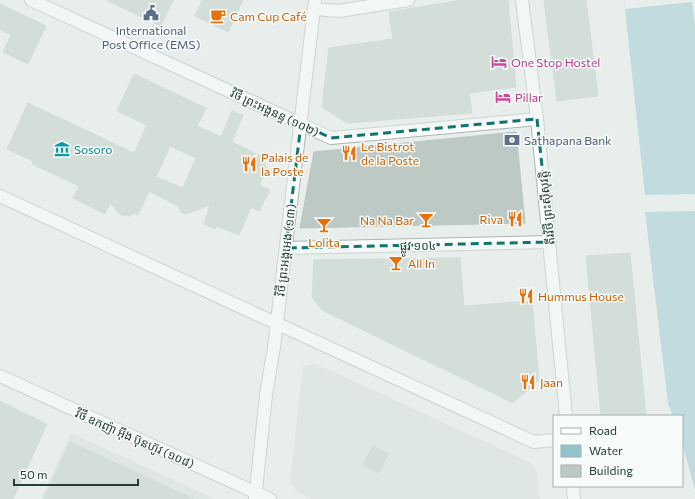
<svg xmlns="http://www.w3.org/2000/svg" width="695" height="499" font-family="Commissioner,'Noto Sans Khmer',sans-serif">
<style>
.built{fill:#d5deda}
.water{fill:#93c3ce}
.pier{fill:#e7eeeb}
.building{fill:#bcc9c4;stroke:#b9c7c2;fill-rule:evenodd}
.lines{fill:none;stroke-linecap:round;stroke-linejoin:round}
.minor-casing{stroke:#a9b6b2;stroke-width:14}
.tertiary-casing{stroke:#a9b6b2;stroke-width:14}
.secondary-casing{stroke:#a6b9b3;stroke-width:14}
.minor{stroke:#fff;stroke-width:12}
.tertiary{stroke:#fff;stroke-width:12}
.secondary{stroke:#fff;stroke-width:12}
.marked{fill:none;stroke:#0f766e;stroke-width:3;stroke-dasharray:8 5;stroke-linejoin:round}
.labels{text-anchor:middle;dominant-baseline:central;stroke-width:3;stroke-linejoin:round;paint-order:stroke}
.food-label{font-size:12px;fill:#c56008;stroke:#f7fbf9;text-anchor:start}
.service-label{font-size:12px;fill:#4e5e75;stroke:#f7fbf9}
.hotel-label{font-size:12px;fill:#b23c85;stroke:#f7fbf9;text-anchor:start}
.street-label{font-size:12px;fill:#263f3a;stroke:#f7fbf9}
.culture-label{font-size:12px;fill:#0d838f;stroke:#f7fbf9;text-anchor:start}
</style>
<rect width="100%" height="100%" fill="#e7eeeb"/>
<g class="built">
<polygon points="316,364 531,463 537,472 540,499 312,499 298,493 290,483 303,366"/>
<polygon points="71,433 215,499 41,499"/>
</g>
<polygon class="water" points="624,0 695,0 695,490 682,442 682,416 673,416 668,403 645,212 645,195"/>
<g class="pier">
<polygon points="624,0 695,0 695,26 692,2 625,9"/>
<polygon points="695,194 695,211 645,212 645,195"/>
</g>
<g class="building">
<polygon points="106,0 173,0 161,26"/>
<polygon points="202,0 243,0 228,32 195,16"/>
<polygon points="462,0 508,0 516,87 469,93 472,113 347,123 322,107 329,48 393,39 389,12"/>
<polygon points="544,0 586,0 598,96 557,101"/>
<polygon points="0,4 46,26 28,64 3,52 11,35 0,29"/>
<path d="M134,74L206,108L197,126L221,137L232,111L243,115L232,142L263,157L267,169L259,185L270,190L259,211L251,207L239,235L216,226L215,229L204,224L210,205L186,214L181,212L178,206L149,191L138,215L133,213L130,216L121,215L110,203L105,214L73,198L79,186L32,164L33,161L7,149L28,103L134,153L147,125L117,111ZM170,146L196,158L183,188L156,177Z"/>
<polygon points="516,132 525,223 300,228 314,152"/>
<polygon points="630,253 646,416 601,416 586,256"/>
<polygon points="460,258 464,306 532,301 539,380 513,403 322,310 312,297 314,260"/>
<polygon points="0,401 47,424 13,499 0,499"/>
<polygon points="70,442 194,499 44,499"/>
<polygon points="373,446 388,454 379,473 363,465"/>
</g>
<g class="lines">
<defs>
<g id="minor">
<polyline points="31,0 331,138 537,119"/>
<polyline points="314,9 339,11 408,0"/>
<polyline points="286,248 550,242"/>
</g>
<g id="tertiary">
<polyline points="0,196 534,442 554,440"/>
<polyline points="0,376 270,499"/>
<polyline points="255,499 266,395 274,347 315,0"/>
</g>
<g id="secondary">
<polyline points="522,0 537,119 566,416"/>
<polyline points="573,486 574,499"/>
</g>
</defs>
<use href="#minor" class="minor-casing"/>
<use href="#tertiary" class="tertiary-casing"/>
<use href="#secondary" class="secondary-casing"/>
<use href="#minor" class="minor"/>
<use href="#tertiary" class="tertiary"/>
<use href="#secondary" class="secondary"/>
</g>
<path d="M0 0H695V499H0ZM537,119L550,242L286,248L301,124L331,138Z" fill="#e7eeeb" fill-opacity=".55" fill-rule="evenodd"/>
<path class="marked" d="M537,119L550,242L286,248L301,124L331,138Z"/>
<defs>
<symbol id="civic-bare" viewBox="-9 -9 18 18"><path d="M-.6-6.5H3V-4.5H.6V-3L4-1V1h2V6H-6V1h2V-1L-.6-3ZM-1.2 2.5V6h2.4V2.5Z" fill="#5c6f8a" stroke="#f7fbf9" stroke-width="2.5" paint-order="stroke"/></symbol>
<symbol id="cafe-bare" viewBox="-9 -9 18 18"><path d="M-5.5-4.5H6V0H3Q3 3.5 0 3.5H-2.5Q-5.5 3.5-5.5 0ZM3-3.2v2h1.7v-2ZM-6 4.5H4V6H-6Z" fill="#e8710a" stroke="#f7fbf9" stroke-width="2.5" paint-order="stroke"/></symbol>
<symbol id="hotel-bare" viewBox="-9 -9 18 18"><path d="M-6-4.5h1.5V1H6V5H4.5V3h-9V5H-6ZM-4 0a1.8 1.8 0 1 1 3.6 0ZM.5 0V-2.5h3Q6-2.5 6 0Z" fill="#d1479c" stroke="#f7fbf9" stroke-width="2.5" paint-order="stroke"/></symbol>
<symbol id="bank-bare" viewBox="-9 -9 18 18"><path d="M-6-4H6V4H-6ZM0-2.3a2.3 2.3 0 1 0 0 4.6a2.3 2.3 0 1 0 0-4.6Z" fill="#5c6f8a" stroke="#f7fbf9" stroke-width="2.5" paint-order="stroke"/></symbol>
<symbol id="museum-bare" viewBox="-9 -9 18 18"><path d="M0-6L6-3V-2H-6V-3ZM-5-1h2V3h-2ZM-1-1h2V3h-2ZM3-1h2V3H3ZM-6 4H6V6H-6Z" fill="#0f9aa8" stroke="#f7fbf9" stroke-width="2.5" paint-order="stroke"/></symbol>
<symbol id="restaurant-bare" viewBox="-9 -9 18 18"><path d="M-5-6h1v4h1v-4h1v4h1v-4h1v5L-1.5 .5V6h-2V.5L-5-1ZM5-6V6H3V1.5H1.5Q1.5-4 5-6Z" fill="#e8710a" stroke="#f7fbf9" stroke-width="2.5" paint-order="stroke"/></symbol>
<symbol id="bar-bare" viewBox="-9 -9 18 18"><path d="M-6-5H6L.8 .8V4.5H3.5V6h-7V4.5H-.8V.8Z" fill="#e8710a" stroke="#f7fbf9" stroke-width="2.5" paint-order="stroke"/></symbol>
</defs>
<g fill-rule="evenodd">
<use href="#civic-bare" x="140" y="2" width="22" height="22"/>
<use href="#cafe-bare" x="207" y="5" width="22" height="22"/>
<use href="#hotel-bare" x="488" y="51" width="22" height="22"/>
<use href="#hotel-bare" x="492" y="86" width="22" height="22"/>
<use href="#bank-bare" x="501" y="129" width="22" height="22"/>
<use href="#museum-bare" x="51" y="138" width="22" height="22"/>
<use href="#restaurant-bare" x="338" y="142" width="22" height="22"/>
<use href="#restaurant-bare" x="238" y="153" width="22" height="22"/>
<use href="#restaurant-bare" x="504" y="208" width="22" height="22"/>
<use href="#bar-bare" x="415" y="209" width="22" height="22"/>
<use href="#bar-bare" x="313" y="214" width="22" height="22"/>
<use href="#bar-bare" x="385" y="252" width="22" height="22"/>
<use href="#restaurant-bare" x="515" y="285" width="22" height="22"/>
<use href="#restaurant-bare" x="517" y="371" width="22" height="22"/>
</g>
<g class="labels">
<g class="food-label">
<text x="230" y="16">Cam Cup Café</text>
<text x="361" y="146">Le Bistrot<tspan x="361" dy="14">de la Poste</tspan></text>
<text x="261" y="157">Palais de<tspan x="261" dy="14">la Poste</tspan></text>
<text x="503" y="219" text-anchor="end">Riva</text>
<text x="414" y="220" text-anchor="end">Na Na Bar</text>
<text x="324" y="242" text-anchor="middle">Lolita</text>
<text x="408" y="263">All In</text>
<text x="538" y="296">Hummus House</text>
<text x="540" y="382">Jaan</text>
</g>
<g class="service-label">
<text x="151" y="30">International<tspan x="151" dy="14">Post Office (EMS)</tspan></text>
<text x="524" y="140" text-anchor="start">Sathapana Bank</text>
</g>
<g class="hotel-label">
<text x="511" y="62">One Stop Hostel</text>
<text x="515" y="97">Pillar</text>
</g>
<g class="street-label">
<text transform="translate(275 112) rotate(25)">វិថី ព្រះអង្គនន្ទ (១០២)</text>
<text transform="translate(546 208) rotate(-96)">តីរវិថី ព្រះស៊ីសុវត្តិ</text>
<text transform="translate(418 245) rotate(-1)">ផ្លូវ ១០៤</text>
<text transform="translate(285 250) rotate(-83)">វិថី ព្រះអង្គអេង (១៣)</text>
<text transform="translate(135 438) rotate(24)">វិថី ឧកញ៉ា អ៊ីង ប៊ុនហ៊ូវ (១០៨)</text>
</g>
<g class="culture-label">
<text x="74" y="149">Sosoro</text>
</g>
</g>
<rect x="553" y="415" width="130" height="72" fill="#f7fbf9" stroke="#a3b0ad"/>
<rect x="561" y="428" width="20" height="6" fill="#ffffff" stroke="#a3b0ad"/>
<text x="589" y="435" font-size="12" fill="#263f3a">Road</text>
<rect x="561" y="445" width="20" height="12" fill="#93c3ce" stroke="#a3b0ad"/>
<text x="589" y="455" font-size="12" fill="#263f3a">Water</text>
<rect x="561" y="465" width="20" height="12" fill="#bcc9c4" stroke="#a3b0ad"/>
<text x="589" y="475" font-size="12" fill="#263f3a">Building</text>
<path d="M14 479v6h124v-6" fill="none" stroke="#263f3a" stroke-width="2"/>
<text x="20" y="479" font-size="12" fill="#263f3a" stroke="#f7fbf9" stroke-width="3" paint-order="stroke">50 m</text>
</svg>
